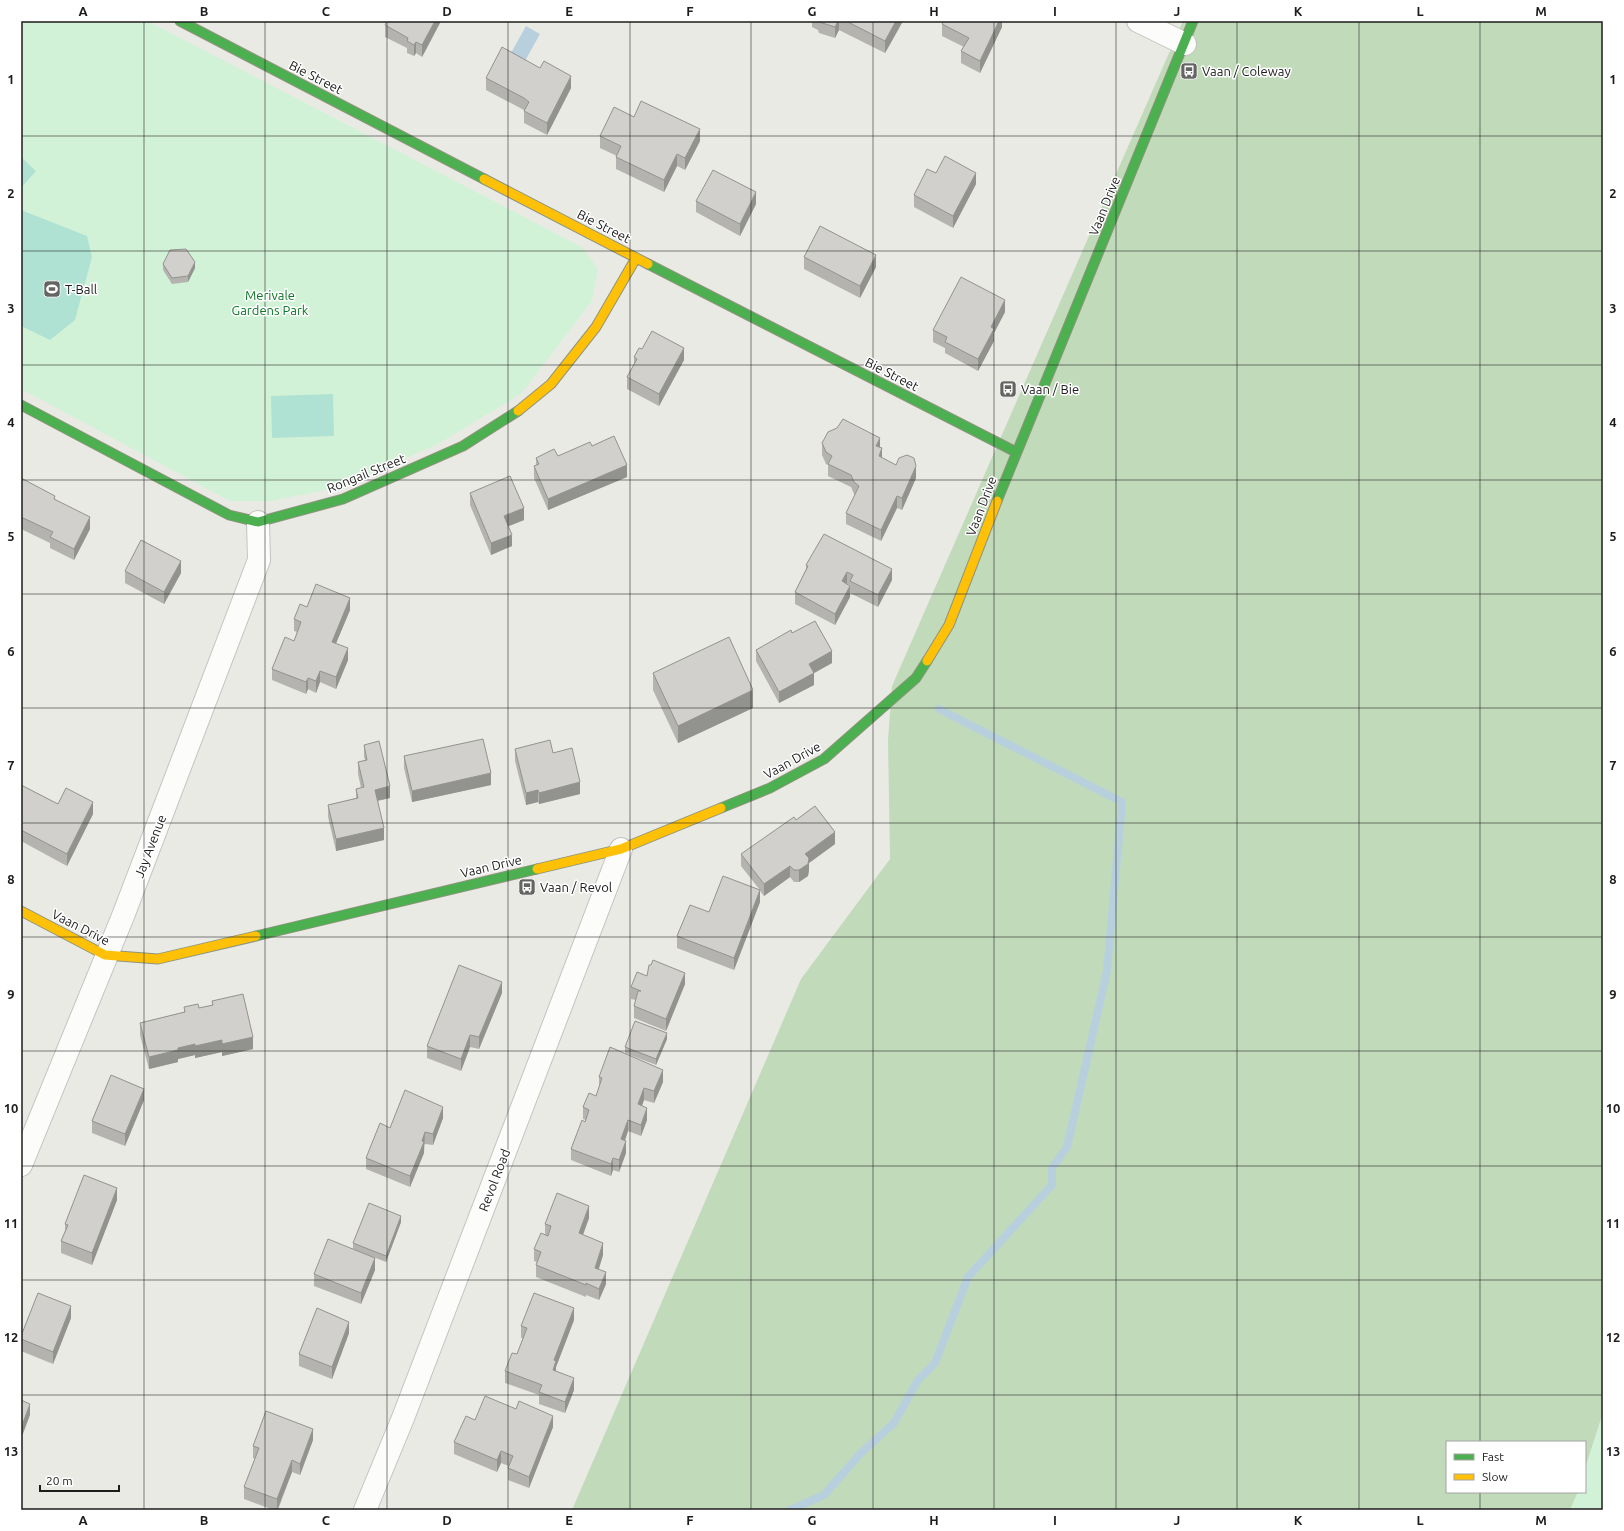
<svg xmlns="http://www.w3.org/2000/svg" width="1624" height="1531" font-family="Ubuntu,sans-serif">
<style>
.forest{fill:#c1daba}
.park{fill:#d2f2d7}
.pitch{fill:#b0e2d4}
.water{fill:#b8d0de}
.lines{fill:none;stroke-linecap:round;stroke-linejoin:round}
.stream{stroke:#b8d0de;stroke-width:8}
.street-casing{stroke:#c3c3c1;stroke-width:24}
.fast-casing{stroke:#8f947e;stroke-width:11}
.slow-casing{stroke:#8f947e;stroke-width:11}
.street{stroke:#fcfcfb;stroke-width:22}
.fast{stroke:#4caf50;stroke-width:9}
.slow{stroke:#ffc107;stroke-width:9}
.wall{fill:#b4b3af}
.shaded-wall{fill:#92928f}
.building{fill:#d1d0cc;stroke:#92928f}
.grid{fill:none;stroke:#1c1c1c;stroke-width:1;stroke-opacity:0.55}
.labels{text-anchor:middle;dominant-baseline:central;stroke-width:3;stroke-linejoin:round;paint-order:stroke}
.poi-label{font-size:13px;fill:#1c1c1c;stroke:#fff;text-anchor:start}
.street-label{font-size:13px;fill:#1c1c1c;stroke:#fff}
.park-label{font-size:13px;fill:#0d7727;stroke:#fff}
.neatline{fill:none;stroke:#1c1c1c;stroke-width:1.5}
.grid-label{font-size:13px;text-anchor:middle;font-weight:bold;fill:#1c1c1c}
</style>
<rect width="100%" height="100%" fill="#eaeae5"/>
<polygon class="forest" points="1183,21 1603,21 1603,1413 1585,1469 1585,1442 1447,1442 1447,1492 1578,1492 1570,1510 572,1510 801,979 890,859 888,740 892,686"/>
<g class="park">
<polygon points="21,21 148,21 582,247 598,269 592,301 521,394 438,444 340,487 271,501 230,501 21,389"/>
<polygon points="1603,1413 1603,1510 1570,1510 1578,1492 1585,1492 1585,1469"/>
</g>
<g class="pitch">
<polygon points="21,157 36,171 21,188"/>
<polygon points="21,210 87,236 92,257 75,320 50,340 21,326"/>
<polygon points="333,394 334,436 272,438 271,396"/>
</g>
<polygon class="water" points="526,26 540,34 525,61 511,53"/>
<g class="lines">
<polyline class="stream" points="790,1510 824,1495 860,1454 894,1423 918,1380 935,1363 968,1277 1052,1185 1052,1168 1067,1147 1107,971 1122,802 939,709"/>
<defs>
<g id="street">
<polyline points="1138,21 1185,44"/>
<polyline points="21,1165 123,916 259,560 258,522"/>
<polyline points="365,1510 403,1418 621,849"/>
</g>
<g id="fast">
<polyline points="180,21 484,179"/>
<polyline points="648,264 1016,452"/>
<polyline points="21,405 229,515 258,522 343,499 463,446 518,411"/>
<polyline points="997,501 1193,21"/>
<polyline points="721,808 770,788 824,759 916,678 927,661"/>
<polyline points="256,936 537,869"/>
</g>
<g id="slow">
<polyline points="484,179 648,264"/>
<polyline points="518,411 551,384 596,327 636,258"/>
<polyline points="927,661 949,625 997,501"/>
<polyline points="537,869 621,849 721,808"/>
<polyline points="21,911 105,955 158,959 256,936"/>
</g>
</defs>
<use href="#street" class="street-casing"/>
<use href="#fast" class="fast-casing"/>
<use href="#slow" class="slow-casing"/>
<use href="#street" class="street"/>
<use href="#fast" class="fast"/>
<use href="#slow" class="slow"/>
</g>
<g class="wall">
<polygon points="441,21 422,57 416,53 414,56 407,53 407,48 385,37 385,25"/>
<polygon points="812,21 903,21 885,53 839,30 835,38 819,33 818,30 812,27"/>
<polygon points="1002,21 1002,27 980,73 961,63 961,51 964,47 942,36 942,24"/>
<polygon points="540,68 571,88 547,135 524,123 524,110 486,90 486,78"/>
<polygon points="634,117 700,141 685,170 677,166 664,192 616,169 616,157 617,156 600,148 600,136"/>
<polygon points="936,173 976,184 953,228 914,207 914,195"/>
<polygon points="696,201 756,204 740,236 696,212"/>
<polygon points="804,257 876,267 860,298 804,269"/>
<polygon points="163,264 195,268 188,282 172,284 163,270"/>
<polygon points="1005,312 994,333 994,341 978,371 945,353 945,348 933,342 933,330"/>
<polygon points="642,349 684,360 659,406 627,389 627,377 634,364 634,357"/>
<polygon points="822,443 880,447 882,458 916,478 902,510 897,508 881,541 846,524 846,513 855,495 854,494 851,487 828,476 828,465 826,464 822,455"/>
<polygon points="558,456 627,477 548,510 534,478 534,466 536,466 536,458"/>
<polygon points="21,478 55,499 90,529 74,560 50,548 50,543 21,529"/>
<polygon points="470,493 524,520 508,526 512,546 491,555 470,505"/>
<polygon points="806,565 892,580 878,607 850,593 850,585 847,584 850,597 835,625 795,604 795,592 806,569"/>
<polygon points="125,571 181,573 164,604 125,583"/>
<polygon points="307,607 350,610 336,643 348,660 336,689 320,682 316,693 308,689 306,694 272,680 272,669 294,641 297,632 294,631 294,619"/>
<polygon points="792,633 832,663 813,673 814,685 779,703 756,661 756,650"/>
<polygon points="653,673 753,708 678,743 653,690"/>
<polygon points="364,745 390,798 378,801 384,840 336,851 328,817 328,805 356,798 356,789 361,788 358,774 358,762 365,760 364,757"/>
<polygon points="515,749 553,753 580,794 539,804 538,802 526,805 515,761"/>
<polygon points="404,756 491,785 412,802 404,768"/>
<polygon points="21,785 58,804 93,814 67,866 21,841"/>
<polygon points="796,820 835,844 809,863 809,870 808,876 799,882 794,882 790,877 764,896 760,891 760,902 734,970 677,948 677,936 709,912 760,890 741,866 741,854"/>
<polygon points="647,976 685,984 666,1031 634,1018 634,1006 636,1000 631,999 631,987"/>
<polygon points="502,993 479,1049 470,1047 461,1071 427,1058 427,1046"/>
<polygon points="212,1001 253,1049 222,1056 222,1052 195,1058 195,1055 178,1059 178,1062 149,1069 140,1035 140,1023 184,1012 184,1007 199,1008 212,1006"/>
<polygon points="667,1039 656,1065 625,1053 625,1047"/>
<polygon points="599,1077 663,1082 654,1103 644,1100 642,1106 647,1120 641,1136 628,1131 625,1141 626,1153 619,1172 613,1170 611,1176 571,1160 571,1149 586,1120 583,1119 583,1107 596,1096 599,1087"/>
<polygon points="144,1100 125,1146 92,1133 92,1121"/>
<polygon points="443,1118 433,1145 425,1144 424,1145 424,1153 410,1187 366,1169 366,1158 390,1128"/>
<polygon points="117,1200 92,1265 61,1253 61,1241 65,1231 65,1224"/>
<polygon points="589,1218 583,1235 603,1255 599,1269 606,1284 599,1300 586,1295 586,1297 536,1277 536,1265 537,1262 534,1261 534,1249 545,1235 545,1224"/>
<polygon points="401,1222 386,1262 353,1249 353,1243"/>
<polygon points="375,1270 361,1304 314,1286 314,1274"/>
<polygon points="71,1318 53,1364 21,1351 21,1339"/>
<polygon points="574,1320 556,1367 556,1371 574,1390 565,1413 539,1404 539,1395 505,1383 505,1371 517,1354 523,1338 521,1338 521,1326"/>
<polygon points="349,1333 332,1379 299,1366 299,1354"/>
<polygon points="475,1420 553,1427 529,1488 508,1480 508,1468 509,1466 501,1463 497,1472 454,1454 454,1442"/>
<polygon points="313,1440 300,1475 292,1472 278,1510 274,1510 244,1499 244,1487 255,1459 253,1458 253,1446"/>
</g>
<g class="shaded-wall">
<polygon points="435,21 441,21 422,57 422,45"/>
<polygon points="838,21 839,21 839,30 835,38 835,27"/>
<polygon points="896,21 903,21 885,53 885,41"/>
<polygon points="999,21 1002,21 1002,27 980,73 980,61"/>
<polygon points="416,42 416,53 414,56 414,45"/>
<polygon points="571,76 571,88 547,135 547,123"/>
<polygon points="700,129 700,141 685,170 685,158"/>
<polygon points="677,154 677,166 664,192 664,180"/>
<polygon points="976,173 976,184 953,228 953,216"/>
<polygon points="756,192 756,204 740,236 740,224"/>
<polygon points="876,255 876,267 860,298 860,286"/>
<polygon points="195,262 195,268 188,282 188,276"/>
<polygon points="1005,300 1005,312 994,333 994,341 978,371 978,359 991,327"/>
<polygon points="684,348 684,360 659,406 659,394"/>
<polygon points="880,438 880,450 876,446"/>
<polygon points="882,448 882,460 879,456"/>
<polygon points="627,465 627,477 548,510 548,499"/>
<polygon points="916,466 916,478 902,510 902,498"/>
<polygon points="897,496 897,508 881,541 881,530"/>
<polygon points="524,508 524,520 504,528 504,516"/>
<polygon points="90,517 90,529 74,560 74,549"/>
<polygon points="512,535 512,546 491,555 491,543"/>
<polygon points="181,561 181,573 164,604 164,592"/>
<polygon points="892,569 892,580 878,607 878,595"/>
<polygon points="847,572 847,584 842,581"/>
<polygon points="850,586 850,597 835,625 835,614"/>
<polygon points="350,598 350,610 332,653 332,642"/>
<polygon points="348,648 348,660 336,689 336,677"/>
<polygon points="832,651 832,663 809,676 809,664"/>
<polygon points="320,671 320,682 316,693 316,681"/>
<polygon points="814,673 814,685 779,703 779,692"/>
<polygon points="308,678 308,689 306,694 306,682"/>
<polygon points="753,690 753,708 678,743 678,726"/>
<polygon points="491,773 491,785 412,802 412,791"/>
<polygon points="580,782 580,794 539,804 539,793"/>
<polygon points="390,786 390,798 375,801 375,790"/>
<polygon points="538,790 538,802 526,805 526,793"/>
<polygon points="93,802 93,814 67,866 67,854"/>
<polygon points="384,828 384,840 336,851 336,839"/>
<polygon points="835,832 835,844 809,863 809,870 808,876 799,882 799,870 805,854"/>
<polygon points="790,866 790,877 764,896 764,884"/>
<polygon points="760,890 760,902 734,970 734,958"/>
<polygon points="685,973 685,984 666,1031 666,1019"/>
<polygon points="502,982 502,993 479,1049 479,1037"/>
<polygon points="667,1033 667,1039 656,1065 656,1059"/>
<polygon points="470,1035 470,1047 461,1071 461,1059"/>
<polygon points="253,1037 253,1049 222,1056 222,1044"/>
<polygon points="222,1040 222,1052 195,1058 195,1046"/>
<polygon points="195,1044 195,1055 178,1059 178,1062 149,1069 149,1057 178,1048"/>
<polygon points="663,1070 663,1082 654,1103 654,1091"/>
<polygon points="644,1088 644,1100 638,1116 638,1104"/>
<polygon points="144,1089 144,1100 125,1146 125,1134"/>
<polygon points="443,1107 443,1118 433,1145 433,1134"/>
<polygon points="647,1108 647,1120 641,1136 641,1125"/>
<polygon points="628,1120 628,1131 621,1151 621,1139"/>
<polygon points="425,1132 424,1153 410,1187 410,1176 422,1141"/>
<polygon points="626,1141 626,1153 619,1172 619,1160"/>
<polygon points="613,1158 613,1170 611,1176 611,1164"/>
<polygon points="117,1188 117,1200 92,1265 92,1253"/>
<polygon points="589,1206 589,1218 579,1245 579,1233"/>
<polygon points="401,1216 401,1222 386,1262 386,1256"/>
<polygon points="603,1243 603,1255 595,1280 595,1268"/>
<polygon points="375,1258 375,1270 361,1304 361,1293"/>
<polygon points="606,1272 606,1284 599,1300 599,1289"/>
<polygon points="71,1306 71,1318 53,1364 53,1352"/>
<polygon points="574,1308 574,1320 556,1367 556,1373 553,1370 554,1360"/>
<polygon points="349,1322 349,1333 332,1379 332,1367"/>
<polygon points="574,1378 574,1390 565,1413 565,1402"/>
<polygon points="30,1404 30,1415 21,1439 21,1428"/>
<polygon points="553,1416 553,1427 529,1488 529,1477"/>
<polygon points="313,1429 313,1440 300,1475 300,1464"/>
<polygon points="501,1451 501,1463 497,1472 497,1460"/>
<polygon points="292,1460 292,1472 277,1510 277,1499"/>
</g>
<g class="building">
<polygon points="387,21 435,21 422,45 416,42 414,45 407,41 408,38 385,25"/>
<polygon points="819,21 838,21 835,27 819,22"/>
<polygon points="846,21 896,21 885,41"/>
<polygon points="944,21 999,21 980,61 961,51 969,38 942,24"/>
<polygon points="502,47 540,68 544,61 571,76 547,123 524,111 529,102 524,98 486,78"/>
<polygon points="641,101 700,129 685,158 677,154 664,180 616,157 621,146 600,136 614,107 634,117"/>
<polygon points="945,156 976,173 953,216 914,195 927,169 936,173"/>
<polygon points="713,170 756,192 740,224 696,201"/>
<polygon points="820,226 876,255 860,286 804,257"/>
<polygon points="186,249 195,262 188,276 172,278 163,264 170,250"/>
<polygon points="961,277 1005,300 991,327 994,329 978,359 945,342 947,337 933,330"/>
<polygon points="652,331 684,348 659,394 627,377 637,359 634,357 639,348 642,349"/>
<polygon points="843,419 880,438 876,446 882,448 879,456 896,465 899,458 907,455 914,458 916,466 902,498 897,496 881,530 846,513 859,486 854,482 851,475 828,464 832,456 826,452 822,443 828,432 837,428"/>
<polygon points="614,436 627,465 548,499 534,466 539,464 536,458 554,449 558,456 590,442 592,446"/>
<polygon points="510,476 524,508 504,516 512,535 491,543 470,493"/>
<polygon points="21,478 55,496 54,499 90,517 74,549 50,537 53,532 21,517"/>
<polygon points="824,534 892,569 878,595 850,581 853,575 847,572 842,581 850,586 835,614 795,592 808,566 806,565"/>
<polygon points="141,540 181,561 164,592 125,571"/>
<polygon points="316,584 350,598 332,642 348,648 336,677 320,671 316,681 308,678 306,682 272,669 285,637 294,641 301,622 294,619 300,604 307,607"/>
<polygon points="815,621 832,651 809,664 814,673 779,692 756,650 791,630 792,633"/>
<polygon points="729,637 753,690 678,726 653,673"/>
<polygon points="483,739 491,773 412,791 404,756"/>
<polygon points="550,740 553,753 572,748 580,782 539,793 538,790 526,793 515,749"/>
<polygon points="379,741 390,786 375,790 384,828 336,839 328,805 358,798 356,789 364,787 358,762 367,760 364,745"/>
<polygon points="21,785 58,804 66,788 93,802 67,854 21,830"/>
<polygon points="815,806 835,832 805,854 809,858 808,864 799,870 794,870 790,866 764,884 741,854 794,817 796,820"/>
<polygon points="723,876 760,890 734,958 677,936 690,905 709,912"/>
<polygon points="653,960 685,973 666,1019 634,1006 638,991 641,991 631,987 637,972 647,976 649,965 651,965"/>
<polygon points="459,965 502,982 479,1037 470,1035 461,1059 427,1046"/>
<polygon points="243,994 253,1037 222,1044 222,1040 195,1046 195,1044 178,1048 178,1050 149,1057 140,1023 185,1012 184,1007 198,1004 199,1008 213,1005 212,1001"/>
<polygon points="635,1021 667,1033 656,1059 625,1047"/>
<polygon points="610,1047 663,1070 654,1091 644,1088 638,1104 647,1108 641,1125 628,1120 621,1139 626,1141 619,1160 613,1158 611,1164 571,1149 582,1120 585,1122 589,1110 583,1107 589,1093 596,1096 602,1078 599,1077"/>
<polygon points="111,1075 144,1089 125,1134 92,1121"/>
<polygon points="405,1090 443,1107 433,1134 425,1132 422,1141 424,1142 410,1176 366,1158 380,1123 390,1128"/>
<polygon points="84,1175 117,1188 92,1253 61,1241 68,1225 65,1224"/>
<polygon points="557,1193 589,1206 579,1233 603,1243 595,1268 606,1272 599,1289 586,1283 586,1285 536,1265 541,1252 534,1249 541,1233 548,1236 551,1226 545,1224"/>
<polygon points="369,1203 401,1216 386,1256 353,1243"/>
<polygon points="328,1239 375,1258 361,1293 314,1274"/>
<polygon points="38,1293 71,1306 53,1352 21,1339 21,1336"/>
<polygon points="534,1293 574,1308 554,1360 556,1361 553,1370 574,1378 565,1402 539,1392 542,1385 505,1371 512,1353 517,1354 527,1328 521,1326"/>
<polygon points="317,1308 349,1322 332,1367 299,1354"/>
<polygon points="485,1396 516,1409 519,1401 553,1416 529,1477 508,1468 513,1456 501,1451 497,1460 454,1442 466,1416 475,1420"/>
<polygon points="21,1400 30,1404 21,1428"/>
<polygon points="266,1411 313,1429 300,1464 292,1460 277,1499 244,1487 259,1448 253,1446"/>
</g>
<path class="grid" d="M144,21V1510M265,21V1510M387,21V1510M508,21V1510M630,21V1510M751,21V1510M873,21V1510M994,21V1510M1116,21V1510M1237,21V1510M1359,21V1510M1480,21V1442M21,136H1603M21,251H1603M21,365H1603M21,480H1603M21,594H1603M21,708H1603M21,823H1603M21,937H1603M21,1051H1603M21,1166H1603M21,1280H1603M21,1395H1603M1480,1492V1510"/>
<defs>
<symbol id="bus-square" viewBox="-11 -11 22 22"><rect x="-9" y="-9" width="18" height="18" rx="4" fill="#646462" stroke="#fff"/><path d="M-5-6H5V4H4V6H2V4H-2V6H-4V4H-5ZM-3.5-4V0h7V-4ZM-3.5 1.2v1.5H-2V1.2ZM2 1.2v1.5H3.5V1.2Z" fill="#fff"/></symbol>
<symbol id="stadium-square" viewBox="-11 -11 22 22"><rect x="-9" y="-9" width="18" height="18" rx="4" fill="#646462" stroke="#fff"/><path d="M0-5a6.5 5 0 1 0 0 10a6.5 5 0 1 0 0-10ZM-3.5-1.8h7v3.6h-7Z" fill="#fff"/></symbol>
</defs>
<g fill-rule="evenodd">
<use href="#bus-square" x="1179" y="61" width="20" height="20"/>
<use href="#stadium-square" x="42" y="279" width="20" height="20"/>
<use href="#bus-square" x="998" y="379" width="20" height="20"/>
<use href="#bus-square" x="517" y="877" width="20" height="20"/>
</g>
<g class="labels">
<g class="poi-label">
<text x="1202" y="71">Vaan / Coleway</text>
<text x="65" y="289">T-Ball</text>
<text x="1021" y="389">Vaan / Bie</text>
<text x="540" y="887">Vaan / Revol</text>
</g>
<g class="street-label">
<text transform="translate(316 77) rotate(27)">Bie Street</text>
<text transform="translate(1104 206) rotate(-68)">Vaan Drive</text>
<text transform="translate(604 226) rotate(27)">Bie Street</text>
<text transform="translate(892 374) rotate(27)">Bie Street</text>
<text transform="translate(366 473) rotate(-22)">Rongail Street</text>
<text transform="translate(981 506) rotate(-69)">Vaan Drive</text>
<text transform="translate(792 760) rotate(-29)">Vaan Drive</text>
<text transform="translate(150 846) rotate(-69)">Jay Avenue</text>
<text transform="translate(491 866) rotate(-13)">Vaan Drive</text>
<text transform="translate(81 927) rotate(27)">Vaan Drive</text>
<text transform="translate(494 1180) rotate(-69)">Revol Road</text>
</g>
<g class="park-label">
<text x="270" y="295">Merivale<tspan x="270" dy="15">Gardens Park</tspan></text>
</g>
</g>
<rect width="1624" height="1531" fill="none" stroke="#ffffff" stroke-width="44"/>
<rect x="1446" y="1441" width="140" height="52" fill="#ffffff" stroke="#a4a4a4"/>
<rect x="1454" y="1454" width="20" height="6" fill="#4caf50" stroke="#a4a4a4"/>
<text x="1482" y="1461" font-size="12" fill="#1c1c1c">Fast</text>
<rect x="1454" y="1474" width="20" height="6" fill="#ffc107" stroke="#a4a4a4"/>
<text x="1482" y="1481" font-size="12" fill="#1c1c1c">Slow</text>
<path d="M40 1485v6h79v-6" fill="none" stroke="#1c1c1c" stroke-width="2"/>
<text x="46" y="1485" font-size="12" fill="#1c1c1c" stroke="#ffffff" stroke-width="3" paint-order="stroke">20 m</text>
<rect x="22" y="22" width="1580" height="1487" class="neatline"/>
<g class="grid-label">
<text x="83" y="16">A</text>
<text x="204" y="16">B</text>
<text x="326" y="16">C</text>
<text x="447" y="16">D</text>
<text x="569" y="16">E</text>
<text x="690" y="16">F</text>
<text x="812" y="16">G</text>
<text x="934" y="16">H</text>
<text x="1055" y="16">I</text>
<text x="1177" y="16">J</text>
<text x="1298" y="16">K</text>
<text x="1420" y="16">L</text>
<text x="1541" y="16">M</text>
<text x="11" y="84">1</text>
<text x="1613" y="84">1</text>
<text x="11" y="198">2</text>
<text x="1613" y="198">2</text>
<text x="11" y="313">3</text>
<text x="1613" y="313">3</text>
<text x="11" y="427">4</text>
<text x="1613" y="427">4</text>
<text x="11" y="541">5</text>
<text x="1613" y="541">5</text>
<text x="11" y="656">6</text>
<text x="1613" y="656">6</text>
<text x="11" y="770">7</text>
<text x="1613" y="770">7</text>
<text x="11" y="884">8</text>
<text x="1613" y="884">8</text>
<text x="11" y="999">9</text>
<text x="1613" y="999">9</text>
<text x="11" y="1113">10</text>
<text x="1613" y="1113">10</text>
<text x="11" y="1228">11</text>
<text x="1613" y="1228">11</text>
<text x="11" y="1342">12</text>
<text x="1613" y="1342">12</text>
<text x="11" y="1456">13</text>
<text x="1613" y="1456">13</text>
<text x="83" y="1525">A</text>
<text x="204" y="1525">B</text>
<text x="326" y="1525">C</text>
<text x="447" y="1525">D</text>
<text x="569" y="1525">E</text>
<text x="690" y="1525">F</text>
<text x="812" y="1525">G</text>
<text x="934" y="1525">H</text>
<text x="1055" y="1525">I</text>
<text x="1177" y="1525">J</text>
<text x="1298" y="1525">K</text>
<text x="1420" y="1525">L</text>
<text x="1541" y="1525">M</text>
</g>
</svg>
